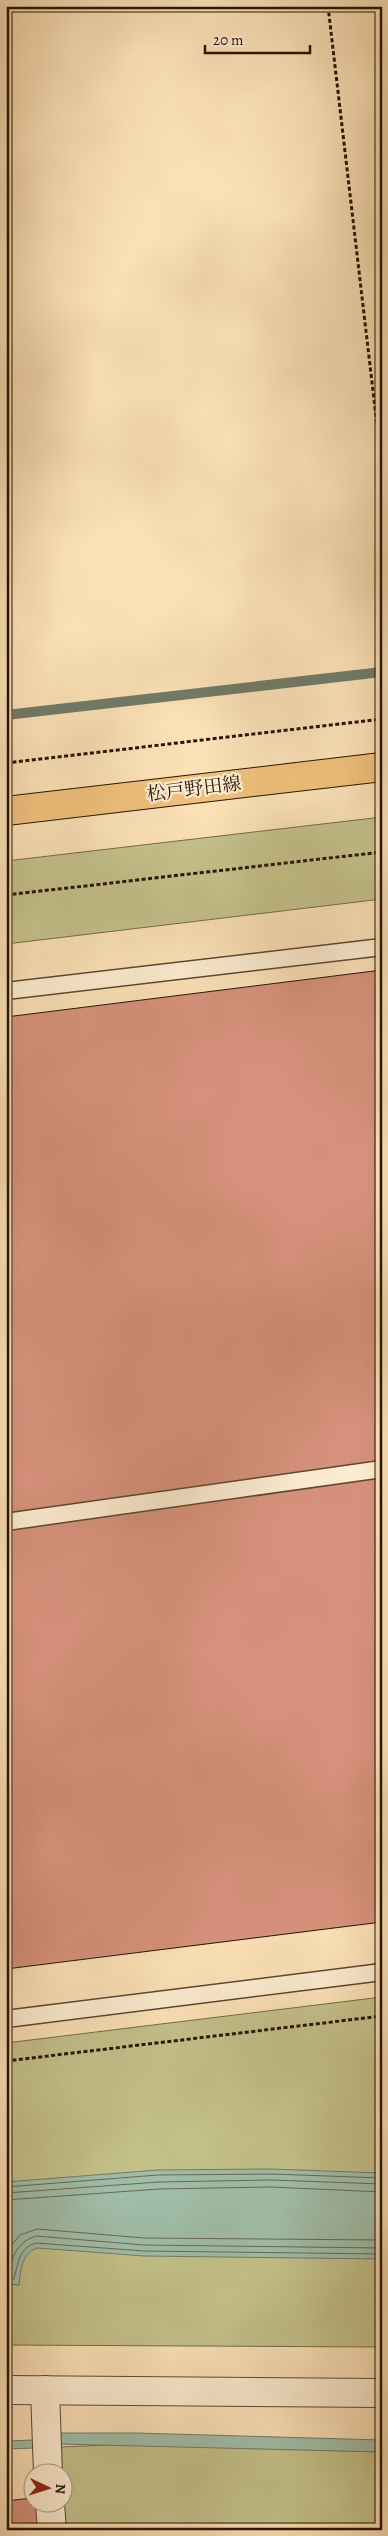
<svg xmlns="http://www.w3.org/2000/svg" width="388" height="2536" font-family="Alegreya,'Noto Serif JP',serif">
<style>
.green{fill:#c4c18a;stroke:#766a47}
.water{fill:#a0bea9;stroke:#707a67}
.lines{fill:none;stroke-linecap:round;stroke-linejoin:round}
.shore{stroke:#646956;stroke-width:1}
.stream{stroke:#707a67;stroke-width:10}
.building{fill:#d6917c;stroke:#271404}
.service-casing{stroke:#5c4730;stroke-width:19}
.minor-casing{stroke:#5c4730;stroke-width:30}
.tertiary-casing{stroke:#5c4730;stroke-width:30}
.primary-casing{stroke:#271404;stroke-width:30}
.path{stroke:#271404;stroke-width:3;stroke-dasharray:4 2.5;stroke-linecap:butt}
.service{stroke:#fcebd0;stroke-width:16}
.minor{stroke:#fcebd0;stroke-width:28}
.tertiary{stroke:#fcebd0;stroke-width:28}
.primary{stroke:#eec07b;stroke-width:28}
.labels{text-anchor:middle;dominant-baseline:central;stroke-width:4.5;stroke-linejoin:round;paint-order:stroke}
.street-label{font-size:19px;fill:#271404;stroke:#fcebd0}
</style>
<rect width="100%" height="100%" fill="#fbe0b6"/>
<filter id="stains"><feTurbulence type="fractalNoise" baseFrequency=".004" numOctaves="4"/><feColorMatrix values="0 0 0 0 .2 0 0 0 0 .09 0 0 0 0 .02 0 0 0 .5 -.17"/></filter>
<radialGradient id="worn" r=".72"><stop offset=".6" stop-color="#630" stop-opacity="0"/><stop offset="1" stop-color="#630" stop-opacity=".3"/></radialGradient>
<g class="green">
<polygon points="382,817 382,899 6,944 6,861"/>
<polygon points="382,1997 382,2347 6,2345 6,2043"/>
<polygon points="135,2444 382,2452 382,2530 167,2530 151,2525 124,2530 64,2530 62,2474 60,2473 58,2447"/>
</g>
<g class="water">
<path d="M271,2169L382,2173V2259L144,2256L37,2248C21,2254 21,2270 19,2285L6,2284V2182L158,2170Z"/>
<polygon points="56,2433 136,2433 382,2440 382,2452 57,2444"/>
<polygon points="34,2440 35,2448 6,2449 6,2441"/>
</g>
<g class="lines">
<g class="shore">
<polyline points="6,2187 158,2175 271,2174 382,2178"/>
<polyline points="6,2193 159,2182 271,2180 382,2184"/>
<polyline points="6,2200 159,2189 271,2187 382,2192"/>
<polyline points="6,2252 20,2235 37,2229 144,2238 382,2240"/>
<path d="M6,2273L9,2272C12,2255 19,2241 36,2236L144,2245L382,2248"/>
<path d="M6,2279H14C18,2263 19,2248 36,2243L144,2251L382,2254"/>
</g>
<polyline class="stream" points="6,715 382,672"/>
</g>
<g class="building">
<polygon points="382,970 382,1922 6,1969 6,1017"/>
<polygon points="32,2498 32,2504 39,2504 41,2530 6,2530 6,2501"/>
</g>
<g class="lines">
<defs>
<g id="service">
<polyline points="6,991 382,947"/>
<polyline points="6,1522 382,1469"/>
<polyline points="6,2019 382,1972"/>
</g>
<g id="minor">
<polyline points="45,2390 48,2474"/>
<polyline points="50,2504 52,2530"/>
</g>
<polyline id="tertiary" points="6,2390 382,2393"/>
<polyline id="primary" points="6,811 382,767"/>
</defs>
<use href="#service" class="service-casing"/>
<use href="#minor" class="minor-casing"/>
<use href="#tertiary" class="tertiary-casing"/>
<use href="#primary" class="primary-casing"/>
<g class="path">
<polyline points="328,6 382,468"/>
<polyline points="6,763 382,719"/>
<polyline points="6,895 382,852"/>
<polyline points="6,2061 382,2016"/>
</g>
<use href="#service" class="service"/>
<use href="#minor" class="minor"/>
<use href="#tertiary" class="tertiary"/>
<use href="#primary" class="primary"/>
</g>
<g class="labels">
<g class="street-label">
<text transform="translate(194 789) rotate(-7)">松戸野田線</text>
</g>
</g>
<rect width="388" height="2536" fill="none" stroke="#fbe0b6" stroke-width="25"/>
<rect x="8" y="8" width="373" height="2521" fill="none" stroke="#271404" stroke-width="2.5"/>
<rect x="12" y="12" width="363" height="2511" fill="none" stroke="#271404"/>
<g transform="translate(48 2488) rotate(94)"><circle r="24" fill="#fcebd0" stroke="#a7957e"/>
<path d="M0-4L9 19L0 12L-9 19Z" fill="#8f2418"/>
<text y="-8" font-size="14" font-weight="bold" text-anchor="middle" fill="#271404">N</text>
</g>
<path d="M205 45v8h105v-8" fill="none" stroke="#271404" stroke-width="2.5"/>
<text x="213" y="45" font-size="15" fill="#271404" stroke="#fcebd0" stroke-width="4" paint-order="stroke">20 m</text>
<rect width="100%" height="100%" filter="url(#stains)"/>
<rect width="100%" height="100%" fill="url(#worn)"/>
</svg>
